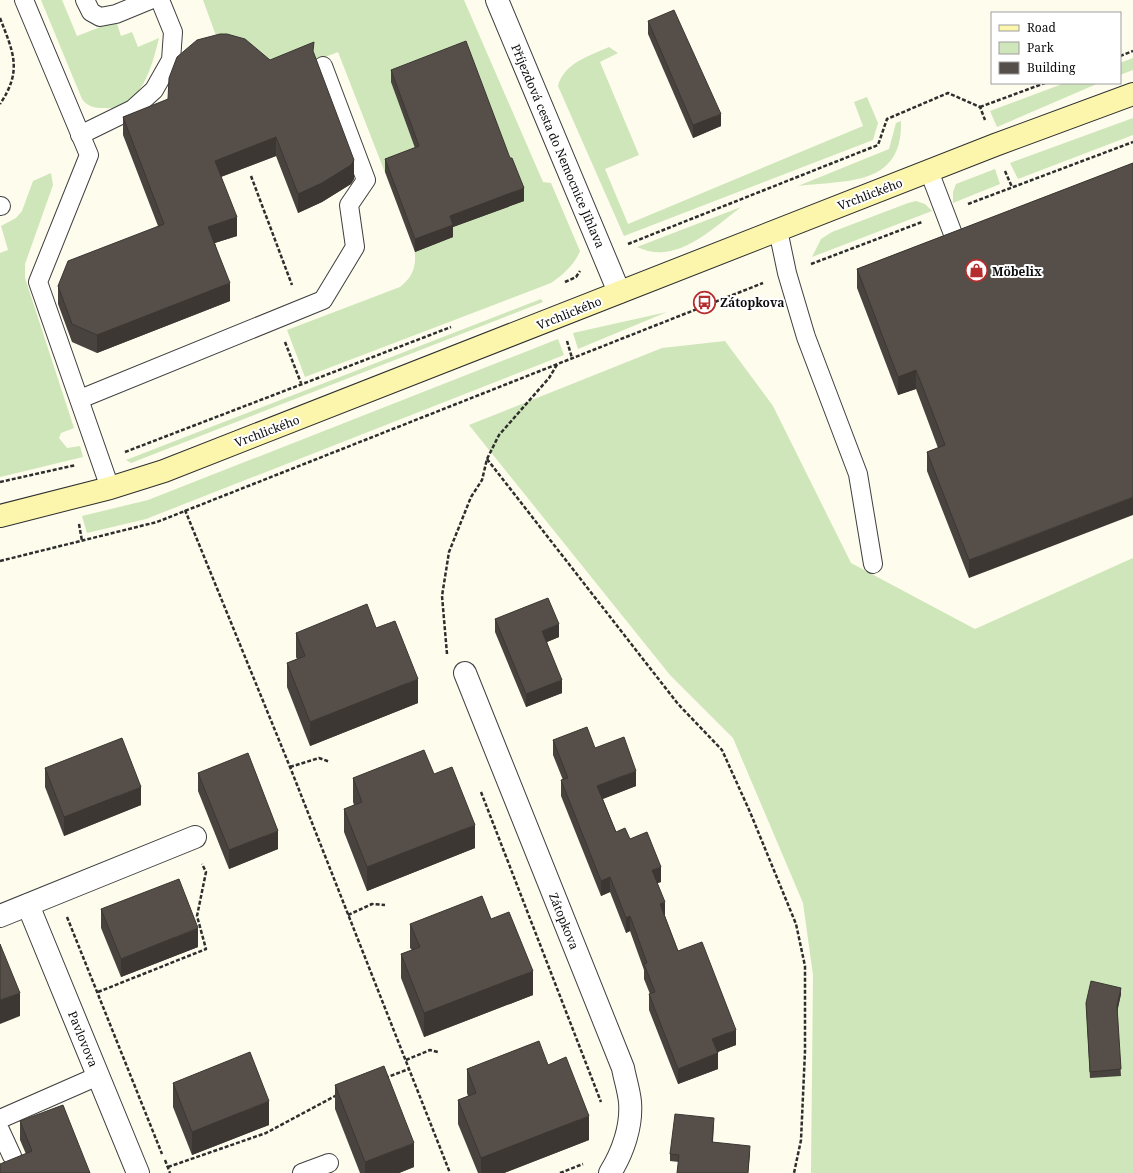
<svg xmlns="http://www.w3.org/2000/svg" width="1133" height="1173" font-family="'Noto Serif',serif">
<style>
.green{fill:#cee6b9}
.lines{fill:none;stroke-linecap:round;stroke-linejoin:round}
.lane-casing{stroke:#3f3f3f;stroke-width:20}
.street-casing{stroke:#3f3f3f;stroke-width:24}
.secondary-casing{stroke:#2e2e2e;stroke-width:24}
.path{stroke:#2e2e2e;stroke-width:2.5;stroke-dasharray:4 2;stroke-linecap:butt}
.lane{stroke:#fff;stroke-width:18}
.street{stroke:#fff;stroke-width:22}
.secondary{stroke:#fbf6ab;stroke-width:22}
.wall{fill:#49433f}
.shaded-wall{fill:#3c3733}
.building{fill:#554e49;stroke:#3c3733}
.labels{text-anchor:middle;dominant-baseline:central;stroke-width:4;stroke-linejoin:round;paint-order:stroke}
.street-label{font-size:12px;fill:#0c0c0c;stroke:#fff}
.poi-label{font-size:12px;font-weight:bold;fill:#0c0c0c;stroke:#fff;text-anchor:start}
</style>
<rect width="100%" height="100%" fill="#fefced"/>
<g class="green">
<path d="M41,0H62L77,36L116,21L121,36L132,32L138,47L159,38C152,66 141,111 104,108C94,108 88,107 82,99Z"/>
<path d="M203,0H464L543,182L551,183L580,251C575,264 563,275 551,283L305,377L287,330L400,287C414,276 417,265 414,247L338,52L269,79L222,52Z"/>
<path d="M609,47L618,53L600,62L639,155L605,169L628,224L863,126L854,102L867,97L878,123L873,140L624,236L558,86C564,63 589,56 609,47Z"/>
<polygon points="1133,58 1133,70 1120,75 1120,63"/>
<polygon points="1065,83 1099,83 997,127 990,111"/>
<polygon points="1133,118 1133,135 1018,179 1010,163"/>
<path d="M901,121C903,187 846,180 798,186L889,149L896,123Z"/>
<polygon points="995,169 1000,184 953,203 953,192 956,184"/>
<polygon points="51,173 53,185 25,264 25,278 74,428 61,433 59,438 67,448 80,446 83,457 0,477 0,253 8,250 1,226 16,218 22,211 33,181"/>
<polygon points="916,201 925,204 932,211 812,257 821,239 832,232 908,203"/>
<path d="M741,207C712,229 676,266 637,247Z"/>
<polygon points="541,299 543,302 131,463 126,460"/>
<polygon points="667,312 578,349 573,333"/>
<polygon points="558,339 564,355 146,519 87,533 82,516 148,500"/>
<polygon points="725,341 773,406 851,563 975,629 1133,558 1133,1173 811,1173 813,975 803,903 733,738 670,675 469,425 662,348"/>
</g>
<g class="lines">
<defs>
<g id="lane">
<polyline points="24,0 89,155 38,282 110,488"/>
<polyline points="85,0 91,12 100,17 116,14 150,0"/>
<polyline points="80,135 133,109 154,90 171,60 173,32 160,0"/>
<polyline points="929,171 953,234"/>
<polyline points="0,206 1,206"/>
<polyline points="778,230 787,273 806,337 858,474 873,564"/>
<polyline points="80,399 323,300 355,247 349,205 366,180 323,66"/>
<polyline points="0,1119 98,1076"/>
<polyline points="0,1130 12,1156"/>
<polyline points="302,1173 329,1163"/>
</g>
<g id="street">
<polyline points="497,0 619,292"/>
<path d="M465,673L623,1068C625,1079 629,1091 630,1102C632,1126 623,1152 610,1173"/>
<polyline points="28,905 138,1173"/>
<polyline points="0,916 195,837"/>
</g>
<polyline id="secondary" points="0,516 110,488 164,471 995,145 1133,94"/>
</defs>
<use href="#lane" class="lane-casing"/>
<use href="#street" class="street-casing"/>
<use href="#secondary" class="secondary-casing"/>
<g class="path">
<path d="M0,18C13,52 23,70 0,104"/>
<polyline points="1120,56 1133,51"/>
<polyline points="980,107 1045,83"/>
<polyline points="1005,171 1012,187"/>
<polyline points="251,176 292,285"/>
<polyline points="968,204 1133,142"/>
<polyline points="628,244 878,145 887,119 948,93 980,107 985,120"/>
<polyline points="811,264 922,222"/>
<polyline points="565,282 576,277 580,271"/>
<polyline points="567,341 572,358"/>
<polyline points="285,342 301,383"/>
<polyline points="125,452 451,327"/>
<polyline points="487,459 678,704 722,750 750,812 796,924 805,966 805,1051 801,1140 794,1173"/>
<polyline points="0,482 76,465"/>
<polyline points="185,510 290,767 450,1173"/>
<polyline points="79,524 82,541"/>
<polyline points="0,561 157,522 763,283"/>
<polyline points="447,654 442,596 449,552 471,497 482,480 487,459 499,435 549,378 558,363"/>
<polyline points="290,767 319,758 330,762"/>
<polyline points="481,792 601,1102"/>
<polyline points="348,915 372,904 385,905"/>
<polyline points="67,917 162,1154"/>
<polyline points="98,992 206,949 197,916 206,872 202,864"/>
<polyline points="406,1060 430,1050 438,1052"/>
<polyline points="385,1078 409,1069"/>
<polyline points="165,1160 170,1173"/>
<polyline points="168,1167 266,1133 337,1095"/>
<polyline points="560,1173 583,1164"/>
</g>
<use href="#lane" class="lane"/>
<use href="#street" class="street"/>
<use href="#secondary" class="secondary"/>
</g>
<g class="wall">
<polygon points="648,21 721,126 693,138 648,34"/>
<polygon points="314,54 354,179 351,184 322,202 298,213 276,156 221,177 237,236 215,243 230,301 97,353 72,342 58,304 58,286 158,226 123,135 123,117 270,60"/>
<polygon points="391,70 524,201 453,227 453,237 415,252 385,172 385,159 415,148 391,82"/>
<polygon points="1133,163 969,578 927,471 927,452 938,448 916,389 898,395 857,288 857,269"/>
<polygon points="495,619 559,637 547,642 562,693 526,707 495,632"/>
<polygon points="376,628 418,703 310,746 287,687 287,663 297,659 296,657 296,633"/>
<polygon points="553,740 595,748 636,786 603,799 616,832 630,839 661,882 657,883 665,916 678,951 736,1045 718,1052 718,1069 678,1084 649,1010 649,994 650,994 644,979 644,970 630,931 626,933 610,892 601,896 561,796 561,780 563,780 553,755"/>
<polygon points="45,768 141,805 64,836 45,787"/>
<polygon points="198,773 278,849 229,869 198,791"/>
<polygon points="434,774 475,848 367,891 344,832 344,809 354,805 353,802 353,778"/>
<polygon points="101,909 198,947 121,977 101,928"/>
<polygon points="491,919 533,995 424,1037 401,978 401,954 412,950 410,948 410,924"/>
<polygon points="1121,994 1117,1011 1121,1076 1090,1078 1086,1003"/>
<polygon points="548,1065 589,1140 504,1173 478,1173 458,1124 458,1100 468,1096 467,1093 467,1069"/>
<polygon points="173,1083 269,1125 192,1155 173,1107"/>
<polygon points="335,1085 414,1167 399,1173 360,1173 335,1109"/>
<polygon points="20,1121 90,1173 26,1154 20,1140"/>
<polygon points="714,1124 713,1142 750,1153 748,1173 677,1173 679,1162 670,1161 670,1154"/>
</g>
<g class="shaded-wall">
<polygon points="721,114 721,126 693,138 693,125"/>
<polygon points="276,137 276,156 215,179 215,161"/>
<polygon points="354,160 354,179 351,184 322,202 298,213 298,194"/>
<polygon points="524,188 524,201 453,227 453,237 415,252 415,239 450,216"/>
<polygon points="237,217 237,236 208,245 208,227"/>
<polygon points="230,283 230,301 97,353 97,335"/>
<polygon points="916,370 916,389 898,395 898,377"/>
<polygon points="1133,497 1133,515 969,578 969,560"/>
<polygon points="559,624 559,637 542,644 542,631"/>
<polygon points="418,679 418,703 310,746 310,722"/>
<polygon points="562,680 562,693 526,707 526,694"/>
<polygon points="636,771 636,786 597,801 597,786"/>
<polygon points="141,787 141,805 64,836 64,817"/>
<polygon points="475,825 475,848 367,891 367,867"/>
<polygon points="278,831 278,849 229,869 229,850"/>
<polygon points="661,867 661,882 652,885 652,870"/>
<polygon points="610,877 610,892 601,896 601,881"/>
<polygon points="665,902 665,918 660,904"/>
<polygon points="630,916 630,931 626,933 626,918"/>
<polygon points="198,928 198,947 121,977 121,959"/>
<polygon points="533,971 533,995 424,1037 424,1013"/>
<polygon points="1121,988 1121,994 1117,1013 1117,1006"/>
<polygon points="20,993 20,1016 0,1024 0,1000"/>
<polygon points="736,1030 736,1045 712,1054 712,1039"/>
<polygon points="718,1053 718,1069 678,1084 678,1069"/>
<polygon points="269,1101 269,1125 192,1155 192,1132"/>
<polygon points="589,1116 589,1140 504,1173 481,1173 481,1158"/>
<polygon points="414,1143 414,1167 399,1173 365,1173 365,1162"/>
</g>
<g class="building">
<polygon points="674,10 721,114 693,125 648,21"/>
<polygon points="220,34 227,34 245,39 270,60 314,42 313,51 354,160 351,165 322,183 298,194 276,137 215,161 237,217 208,227 230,283 97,335 72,324 58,286 68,261 164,224 123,117 168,99 169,78 177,57 197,40"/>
<polygon points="466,41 510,158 512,158 524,188 450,216 453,225 415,239 385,159 419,146 391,70"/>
<polygon points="1133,163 1133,497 969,560 927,452 945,445 916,370 898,377 857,269"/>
<polygon points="548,598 559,624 542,631 562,680 526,694 495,619"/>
<polygon points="367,604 376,628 395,621 418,679 310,722 287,663 305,656 296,633"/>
<polygon points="587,727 595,748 624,737 636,771 597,786 616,832 625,828 630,839 647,832 661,867 652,870 665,902 660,904 678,951 702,942 736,1030 712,1039 718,1053 678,1069 649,994 655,992 644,964 647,963 630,916 626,918 610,877 601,881 561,780 568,778 553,740"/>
<polygon points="122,738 141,787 64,817 45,768"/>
<polygon points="424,750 434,774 452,767 475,825 367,867 344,809 362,802 353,778"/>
<polygon points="248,753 278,831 229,850 198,773"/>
<polygon points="179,879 198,928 121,959 101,909"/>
<polygon points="482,896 491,919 509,912 533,971 424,1013 401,954 420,947 410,924"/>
<polygon points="0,944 20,993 0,1000"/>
<polygon points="1091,981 1121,988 1117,1006 1121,1069 1090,1072 1086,1003"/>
<polygon points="539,1041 548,1065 566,1057 589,1116 481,1158 458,1100 476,1093 467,1069"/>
<polygon points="250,1052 269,1101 192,1132 173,1083"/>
<polygon points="384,1066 414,1143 365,1162 335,1085"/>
<polygon points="63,1105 90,1173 0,1173 0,1164 32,1151 20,1121"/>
<polygon points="675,1114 714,1118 712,1142 750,1146 748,1173 677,1173 679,1155 670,1154"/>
</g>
<defs>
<symbol id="shop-ring" viewBox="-11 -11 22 22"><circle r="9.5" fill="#fff" stroke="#b52d2c" stroke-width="1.5"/><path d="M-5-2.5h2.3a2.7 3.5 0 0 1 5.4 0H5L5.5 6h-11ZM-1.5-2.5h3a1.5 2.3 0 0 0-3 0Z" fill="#b52d2c"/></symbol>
<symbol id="bus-ring" viewBox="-11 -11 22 22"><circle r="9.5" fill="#fff" stroke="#b52d2c" stroke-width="1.5"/><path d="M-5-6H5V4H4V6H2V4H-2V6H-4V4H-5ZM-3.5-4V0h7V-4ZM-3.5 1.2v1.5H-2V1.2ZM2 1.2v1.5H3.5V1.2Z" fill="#b52d2c"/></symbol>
</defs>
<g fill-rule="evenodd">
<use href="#shop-ring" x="964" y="258" width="25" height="25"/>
<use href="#bus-ring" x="692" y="290" width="25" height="25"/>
</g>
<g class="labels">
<g class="street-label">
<text transform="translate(558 146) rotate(67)">Příjezdová cesta do Nemocnice Jihlava</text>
<text transform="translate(870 194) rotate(-21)">Vrchlického</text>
<text transform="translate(569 313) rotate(-22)">Vrchlického</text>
<text transform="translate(267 431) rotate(-21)">Vrchlického</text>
<text transform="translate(564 921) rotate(68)">Zátopkova</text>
<text transform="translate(83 1039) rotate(68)">Pavlovova</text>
</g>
<g class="poi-label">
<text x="992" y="271">Möbelix</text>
<text x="720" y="302">Zátopkova</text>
</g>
</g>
<rect x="991" y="12" width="130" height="72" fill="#ffffff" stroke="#9e9e9e"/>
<rect x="999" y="25" width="20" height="6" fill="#fbf6ab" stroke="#9e9e9e"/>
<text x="1027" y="32" font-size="12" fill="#0c0c0c">Road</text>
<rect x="999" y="42" width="20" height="12" fill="#cee6b9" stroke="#9e9e9e"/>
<text x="1027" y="52" font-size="12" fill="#0c0c0c">Park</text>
<rect x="999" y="62" width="20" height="12" fill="#554e49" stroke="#9e9e9e"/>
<text x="1027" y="72" font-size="12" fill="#0c0c0c">Building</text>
</svg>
